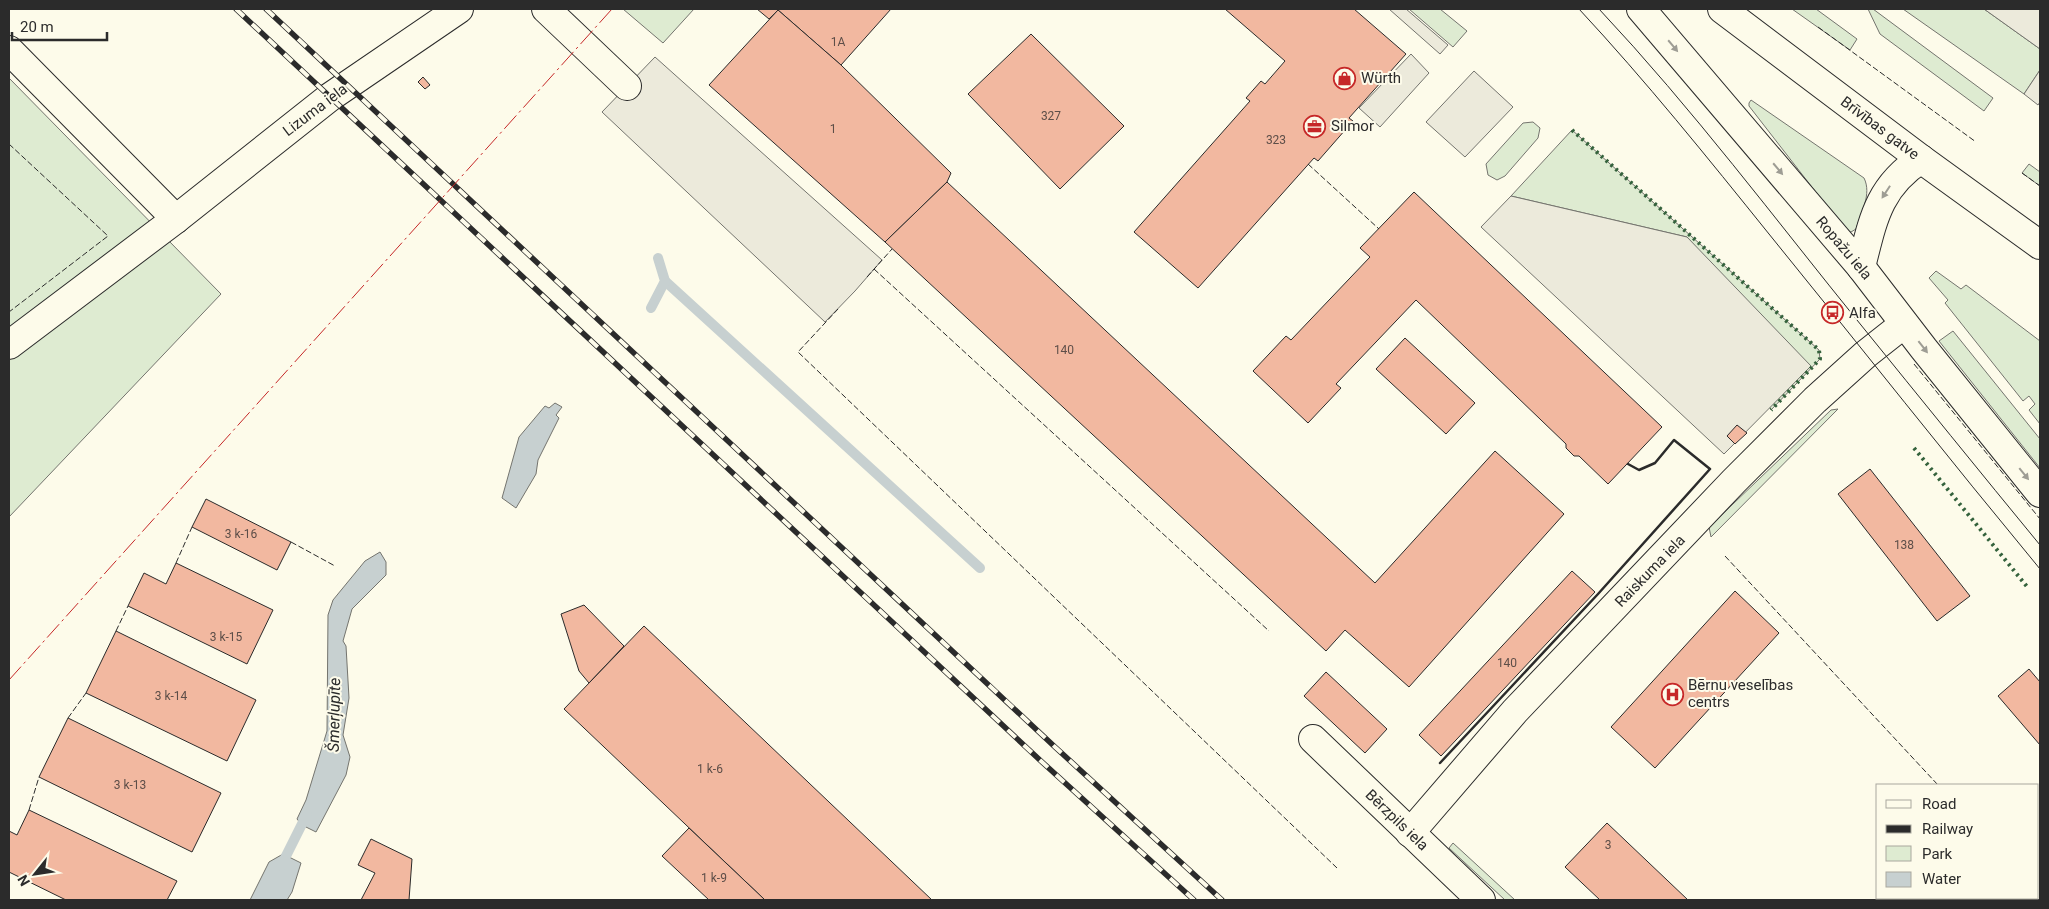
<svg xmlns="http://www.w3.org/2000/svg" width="2049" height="909" font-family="Roboto,sans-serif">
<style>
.green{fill:#deebd1;stroke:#74746e}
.parking{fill:#eceadb;stroke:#74746e}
.water{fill:#c7d0d0;stroke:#74746e}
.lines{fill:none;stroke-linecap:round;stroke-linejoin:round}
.stream{stroke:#c7d0d0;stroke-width:10}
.building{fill:#f2b8a0;stroke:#2b2b2b}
.minor-casing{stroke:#2b2b2b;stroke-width:30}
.tertiary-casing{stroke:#2b2b2b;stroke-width:30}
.trunk-casing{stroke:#2b2b2b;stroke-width:30}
.minor{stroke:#fdfbea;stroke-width:28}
.tertiary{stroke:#fdfbea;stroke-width:28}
.trunk{stroke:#fdfbea;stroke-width:28}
.tram{stroke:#2b2b2b;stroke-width:1}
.rail-casing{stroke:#2b2b2b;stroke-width:5.5}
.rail{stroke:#fdfbea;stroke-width:4;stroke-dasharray:11;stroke-linecap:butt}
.hedge{stroke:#34623c;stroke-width:4;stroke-dasharray:2.5 4;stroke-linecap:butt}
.fence{stroke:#2b2b2b;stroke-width:1;stroke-dasharray:6 2.5;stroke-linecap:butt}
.wall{stroke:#2b2b2b;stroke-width:2.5}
.power{stroke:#c62828;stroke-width:1;stroke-dasharray:18 4 2.5 4;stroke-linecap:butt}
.oneway{fill:#9e9d94}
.labels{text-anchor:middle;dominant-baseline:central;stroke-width:4;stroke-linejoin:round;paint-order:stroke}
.number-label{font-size:12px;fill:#5d4e48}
.poi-label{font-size:15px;fill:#2b2b2b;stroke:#fdfbea;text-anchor:start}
.street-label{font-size:15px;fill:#2b2b2b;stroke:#fdfbea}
.water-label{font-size:16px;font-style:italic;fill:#2b2b2b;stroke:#fdfbea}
</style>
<rect width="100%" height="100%" fill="#fdfbea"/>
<g class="green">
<polygon points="623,9 694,9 663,43"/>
<polygon points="1409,9 1440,9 1467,31 1453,47"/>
<polygon points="1792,9 1816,9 1857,39 1850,50"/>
<polygon points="1868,9 1873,9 1993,98 1984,111 1880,34"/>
<polygon points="1903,9 1984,9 2040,49 2040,70 2024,94"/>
<polygon points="9,78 221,294 9,517"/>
<path d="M1751,100L1864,178C1872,194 1861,213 1856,229L1851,232L1846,231L1749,106V103Z"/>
<polygon points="1533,122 1540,128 1538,138 1505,176 1497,180 1488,175 1486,164 1523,123"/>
<polygon points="1572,130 1819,350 1820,359 1771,410 1687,237 1511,196"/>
<polygon points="2029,164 2040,172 2040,186 2022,173"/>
<polygon points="1936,271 1961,289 1966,285 2040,341 2040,424 2029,410 2035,404 2029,396 2023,401 1945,303 1948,300 1929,278"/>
<polygon points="1953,331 2040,439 2040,468 1939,341"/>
<polygon points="1838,409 1711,537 1709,527 1831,410"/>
<polygon points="1453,843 1515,900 1505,900 1449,848"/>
</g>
<g class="parking">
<polygon points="1389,9 1406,9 1448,45 1440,54"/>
<polygon points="1984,9 2040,9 2040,49"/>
<polygon points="1411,54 1429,73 1380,127 1359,108"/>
<polygon points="655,57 882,260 855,291 825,322 602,112"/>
<polygon points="2040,70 2040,102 2038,105 2024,94"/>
<polygon points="1474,71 1513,107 1465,157 1426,122"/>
<polygon points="1511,196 1687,237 1811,366 1724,454 1481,227"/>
</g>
<g class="water">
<polygon points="555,403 562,407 556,415 559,418 538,460 536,474 516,508 502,498 519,437 545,406 549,408"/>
<polygon points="380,552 386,562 386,575 352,609 343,641 346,646 349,698 343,735 350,757 346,775 316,832 302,825 297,819 306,800 327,731 328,615 333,600 365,561"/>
<polygon points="283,854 301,863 292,892 287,900 250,900 269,862"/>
</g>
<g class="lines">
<g class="stream">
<polyline points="665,281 980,568"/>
<polyline points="651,308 665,281 658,258"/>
<polyline points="281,866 307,814"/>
</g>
</g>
<g class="building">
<polygon points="757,9 891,9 841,65 778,10 769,19"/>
<polygon points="1225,9 1354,9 1406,54 1349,118 1353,121 1318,161 1314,158 1198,288 1134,232 1250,101 1246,98 1261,81 1265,84 1285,61"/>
<polygon points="778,10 841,65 951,173 947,182 885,242 709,85"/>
<polygon points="1031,34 1124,126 1060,189 968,94"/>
<polygon points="423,77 430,85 425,89 418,82"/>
<polygon points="947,182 1375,583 1495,451 1564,514 1409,687 1345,630 1326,651 885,242"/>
<polygon points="1414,192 1662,427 1608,484 1579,456 1574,456 1566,448 1566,444 1416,300 1336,384 1341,388 1308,423 1253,371 1286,336 1291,340 1370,257 1360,248"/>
<polygon points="1405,338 1475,403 1446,434 1376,369"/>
<polygon points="1737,425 1747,433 1735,444 1727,436"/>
<polygon points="1870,469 1970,596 1937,621 1838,494"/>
<polygon points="206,499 291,542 277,570 192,527"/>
<polygon points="176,563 273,610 247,664 128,606 144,573 166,584"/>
<polygon points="1572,571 1595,592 1441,756 1419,735"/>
<polygon points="1735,591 1779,633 1655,768 1611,727"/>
<polygon points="584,605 624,646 589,683 579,671 561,614"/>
<polygon points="644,626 932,900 765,900 564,709"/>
<polygon points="116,631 256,700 227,761 86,693"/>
<polygon points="2029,669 2040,682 2040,745 1998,696"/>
<polygon points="1326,672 1387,729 1365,753 1304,696"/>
<polygon points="68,718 221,793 192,852 39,777"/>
<polygon points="29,810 177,881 167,900 66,900 9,872 9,831 17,835"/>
<polygon points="1607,823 1688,900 1600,900 1565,867"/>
<polygon points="689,828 765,900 709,900 662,856"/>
<polygon points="371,839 412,859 409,900 361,900 375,873 358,865"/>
</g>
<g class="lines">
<defs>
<g id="minor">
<polyline points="546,9 627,86"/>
<polyline points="9,50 176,219"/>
<polyline points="1313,739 1481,900"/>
<polyline points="1410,833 1515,711 1734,481 1815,400 1866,354 1904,324"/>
</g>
<g id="tertiary">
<polyline points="1641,9 1861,267 1924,349 2040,493"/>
<polyline points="9,345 176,219 330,97 459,9"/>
</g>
<g id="trunk">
<polyline points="1722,9 1921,159 2040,245"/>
<path d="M1861,267C1873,220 1878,187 1921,159"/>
</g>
</defs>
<use href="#minor" class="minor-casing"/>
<use href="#tertiary" class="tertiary-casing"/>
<use href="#trunk" class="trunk-casing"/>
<use href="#minor" class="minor"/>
<use href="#tertiary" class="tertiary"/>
<use href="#trunk" class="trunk"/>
<g class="tram">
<path d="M1579,9C1646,81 1707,157 1769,234C1860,346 1949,459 2040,569"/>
<path d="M1599,9C1693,109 1775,219 1861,325C1921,399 1980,472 2040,545"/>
</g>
<defs>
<g id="rail">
<polyline points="236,9 1042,762 1194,900"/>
<polyline points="266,9 1055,747 1222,900"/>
</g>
</defs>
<use href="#rail" class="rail-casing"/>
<use href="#rail" class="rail"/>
<g class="hedge">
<polyline points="1572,130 1819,350 1820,359 1771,410"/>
<polyline points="1914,448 2029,589"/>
</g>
<g class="fence">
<polyline points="1818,27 1976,142"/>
<polyline points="9,144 108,236 9,312"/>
<polyline points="1308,164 1379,229"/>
<polyline points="2022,173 2040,186"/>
<polyline points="874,269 1269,631"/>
<polyline points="867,277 892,249"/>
<polyline points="838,309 798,352 1337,868"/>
<polyline points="1914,364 2040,519"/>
<polyline points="291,542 335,566"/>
<polyline points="1725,556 1938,785"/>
<polyline points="176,563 192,527"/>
<polyline points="116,631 128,606"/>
<polyline points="68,718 86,693"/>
<polyline points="29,810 39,777"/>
<polyline points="2020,898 2023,900"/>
</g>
<polyline class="wall" points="1440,763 1598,594 1710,469 1674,440 1655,463 1639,470 1628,464"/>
<polyline class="power" points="9,680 612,9"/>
</g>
<defs><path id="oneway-solid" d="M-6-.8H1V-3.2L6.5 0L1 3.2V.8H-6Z" transform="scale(1.25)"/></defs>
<g class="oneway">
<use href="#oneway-solid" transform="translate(1673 46) rotate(50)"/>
<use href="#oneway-solid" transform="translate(1778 169) rotate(50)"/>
<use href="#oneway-solid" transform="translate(1886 192) rotate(123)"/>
<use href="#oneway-solid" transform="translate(1923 347) rotate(52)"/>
<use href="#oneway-solid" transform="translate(2024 474) rotate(51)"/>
</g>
<defs>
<symbol id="shop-ring" viewBox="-11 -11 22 22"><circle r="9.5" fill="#fdfbea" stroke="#c62828" stroke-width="1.5"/><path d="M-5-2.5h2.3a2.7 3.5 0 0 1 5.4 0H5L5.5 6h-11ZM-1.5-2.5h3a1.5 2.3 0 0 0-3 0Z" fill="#c62828"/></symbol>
<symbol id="office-ring" viewBox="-11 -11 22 22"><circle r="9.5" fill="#fdfbea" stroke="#c62828" stroke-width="1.5"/><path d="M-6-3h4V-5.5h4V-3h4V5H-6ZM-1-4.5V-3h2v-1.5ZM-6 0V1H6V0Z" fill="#c62828"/></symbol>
<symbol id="bus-ring" viewBox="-11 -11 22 22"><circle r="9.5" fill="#fdfbea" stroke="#c62828" stroke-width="1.5"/><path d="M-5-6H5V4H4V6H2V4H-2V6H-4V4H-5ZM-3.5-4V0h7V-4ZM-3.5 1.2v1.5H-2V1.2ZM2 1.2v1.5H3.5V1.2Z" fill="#c62828"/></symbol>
<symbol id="hospital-ring" viewBox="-11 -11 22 22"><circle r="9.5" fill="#fdfbea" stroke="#c62828" stroke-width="1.5"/><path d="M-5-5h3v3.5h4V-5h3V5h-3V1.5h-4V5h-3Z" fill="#c62828"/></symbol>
</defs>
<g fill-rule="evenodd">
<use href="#shop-ring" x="1332" y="66" width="25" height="25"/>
<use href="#office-ring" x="1302" y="114" width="25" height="25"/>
<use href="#bus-ring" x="1820" y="300" width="25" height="25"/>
<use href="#hospital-ring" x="1660" y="682" width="25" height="25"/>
</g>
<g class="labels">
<g class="number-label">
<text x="838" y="42">1A</text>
<text x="1051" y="116">327</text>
<text x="833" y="129">1</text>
<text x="1276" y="140">323</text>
<text x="1064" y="350">140</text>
<text x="241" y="534">3 k-16</text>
<text x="1904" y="545">138</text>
<text x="226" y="637">3 k-15</text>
<text x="1507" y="663">140</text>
<text x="171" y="696">3 k-14</text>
<text x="710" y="769">1 k-6</text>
<text x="130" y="785">3 k-13</text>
<text x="1608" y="845">3</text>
<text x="714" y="878">1 k-9</text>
</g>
<g class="poi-label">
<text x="1361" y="78">Würth</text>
<text x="1331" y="126">Silmor</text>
<text x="1849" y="313">Alfa</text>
<text x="1688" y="685">Bērnu veselības<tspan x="1688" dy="17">centrs</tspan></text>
</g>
<g class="street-label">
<text transform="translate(315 110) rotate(-37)">Lizuma iela</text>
<text transform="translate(1880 128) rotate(37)">Brīvības gatve</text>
<text transform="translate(1844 248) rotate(50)">Ropažu iela</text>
<text transform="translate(1650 571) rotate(-46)">Raiskuma iela</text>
<text transform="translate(1397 820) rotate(44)">Bērzpils iela</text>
</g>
<g class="water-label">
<text transform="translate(334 715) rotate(-89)">Šmerļupīte</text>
</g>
</g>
<rect width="2049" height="909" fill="none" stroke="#2b2b2b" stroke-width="20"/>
<rect x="1876" y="784" width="162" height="115" fill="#fdfbea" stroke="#a9a89e"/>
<rect x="1886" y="800" width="25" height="8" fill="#fdfbea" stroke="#a9a89e"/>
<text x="1922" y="809" font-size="15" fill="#2b2b2b">Road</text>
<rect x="1886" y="825" width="25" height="8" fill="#2b2b2b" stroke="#a9a89e"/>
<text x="1922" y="834" font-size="15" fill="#2b2b2b">Railway</text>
<rect x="1886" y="846" width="25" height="15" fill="#deebd1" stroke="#a9a89e"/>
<text x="1922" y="859" font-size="15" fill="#2b2b2b">Park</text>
<rect x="1886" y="872" width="25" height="15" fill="#c7d0d0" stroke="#a9a89e"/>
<text x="1922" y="884" font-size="15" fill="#2b2b2b">Water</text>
<g transform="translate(35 874) rotate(240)" stroke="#fdfbea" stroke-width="4" paint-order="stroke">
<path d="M0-4L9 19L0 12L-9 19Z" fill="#2b2b2b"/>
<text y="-8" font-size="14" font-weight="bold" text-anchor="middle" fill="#2b2b2b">N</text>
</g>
<path d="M12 32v8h95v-8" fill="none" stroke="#2b2b2b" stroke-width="2.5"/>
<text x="20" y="32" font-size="15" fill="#2b2b2b" stroke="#fdfbea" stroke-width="4" paint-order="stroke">20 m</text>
</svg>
